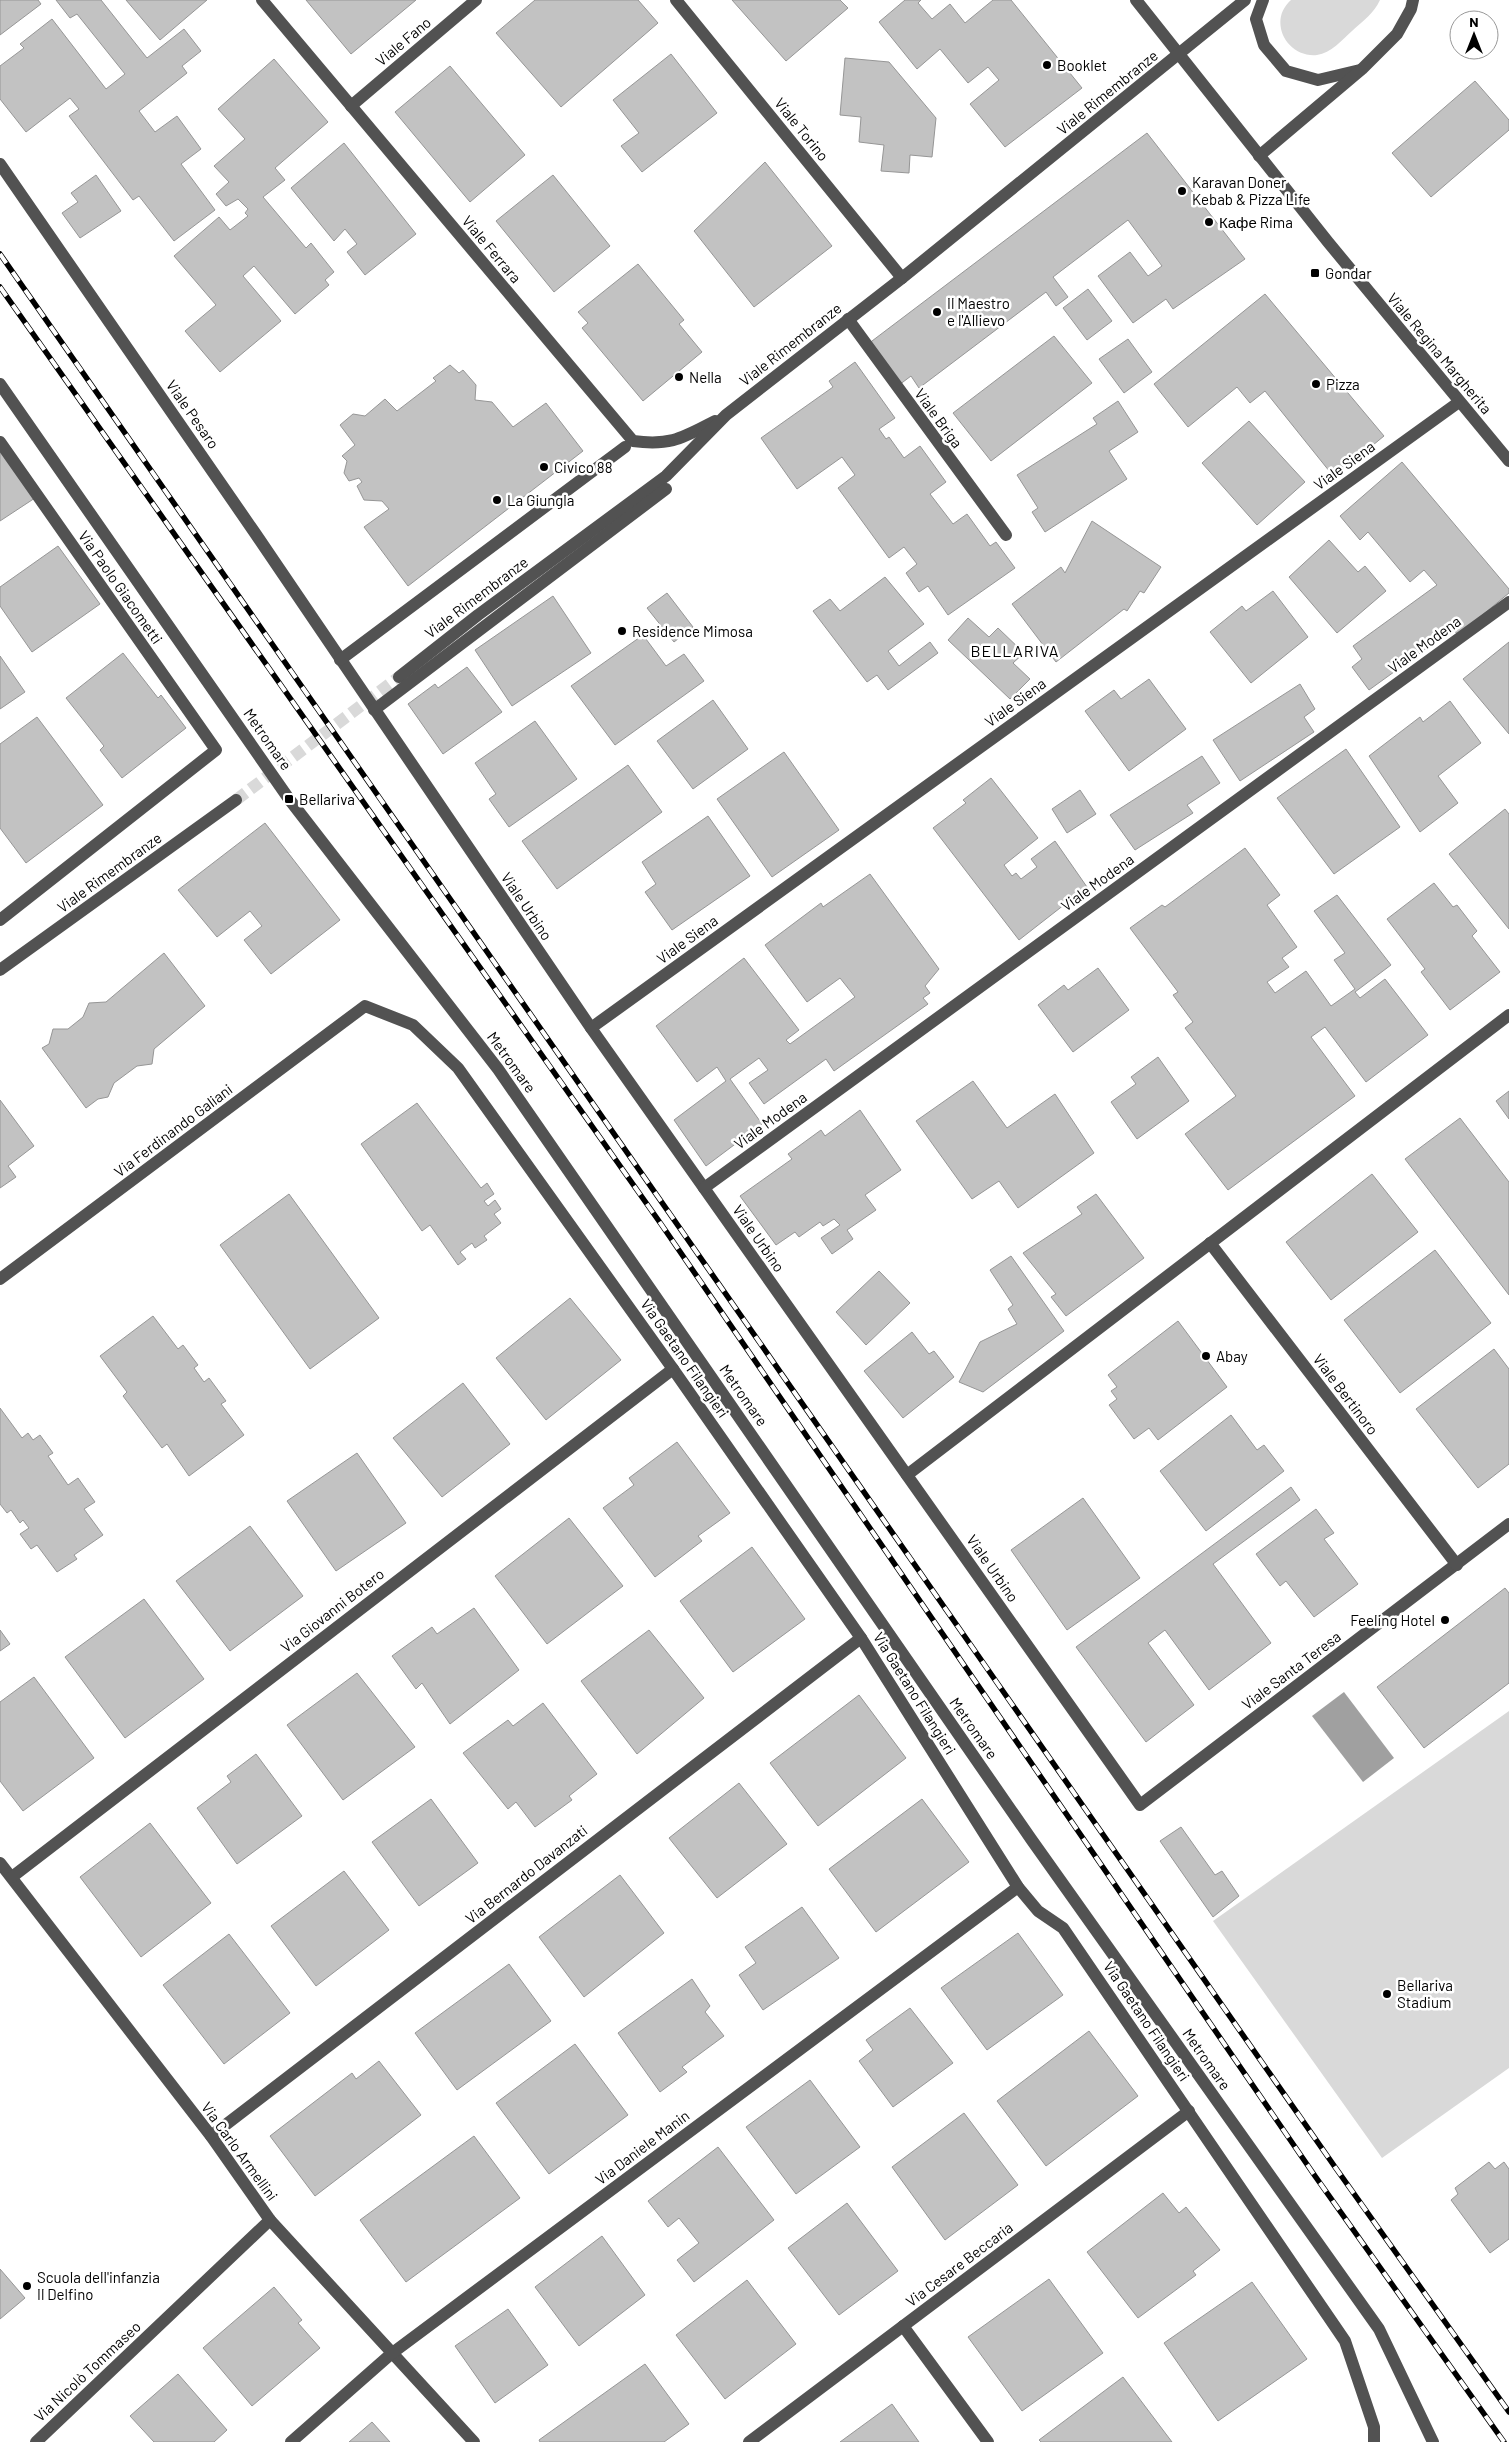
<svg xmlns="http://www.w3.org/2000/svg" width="1509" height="2442" font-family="Barlow,sans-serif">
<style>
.green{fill:#d9d9d9}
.water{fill:#a0a0a0}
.building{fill:#c2c2c2;stroke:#969696}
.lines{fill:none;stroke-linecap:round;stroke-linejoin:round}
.minor-tunnel{stroke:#d9d9d9;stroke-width:12;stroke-dasharray:12 6;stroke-linecap:butt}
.minor{stroke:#525252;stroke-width:12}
.rail-casing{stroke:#000;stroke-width:5.5}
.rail{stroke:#fff;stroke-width:4;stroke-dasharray:11;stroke-linecap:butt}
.poi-dot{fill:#000;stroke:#fff;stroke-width:2}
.labels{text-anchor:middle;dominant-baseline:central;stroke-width:5;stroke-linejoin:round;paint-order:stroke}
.street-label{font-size:15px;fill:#000;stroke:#fff}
.poi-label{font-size:15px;fill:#000;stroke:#fff;text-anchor:start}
.neighbourhood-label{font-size:16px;letter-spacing:1px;fill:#000;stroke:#fff}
</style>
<rect width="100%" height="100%" fill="#fff"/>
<g class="green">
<path d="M1291,0H1380C1374,13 1363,21 1352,31C1342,40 1331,53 1317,55C1287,58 1267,21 1291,0Z"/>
<polygon points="1509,1711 1509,2068 1382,2158 1213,1921"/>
</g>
<polygon class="water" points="1344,1692 1394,1758 1363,1782 1312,1716"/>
<g class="building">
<polygon points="0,0 38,0 41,4 0,35"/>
<polygon points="56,0 101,0 147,58 184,29 201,51 182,66 187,73 139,111 155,132 177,116 201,149 181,164 215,210 174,241 139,196 133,200 69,116 79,109 70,98 26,132 0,99 0,66 24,48 20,44 52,19 106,89 125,74 77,14 70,18"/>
<polygon points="126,0 207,0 160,40"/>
<polygon points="306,0 416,0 351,54"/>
<polygon points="535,0 638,0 658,23 561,107 496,33"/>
<polygon points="732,0 840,0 848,8 786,61"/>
<polygon points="905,0 921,0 918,3 932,19 950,4 965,23 993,0 1011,0 1082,88 1005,147 970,104 999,80 988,67 968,83 940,49 917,69 879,22"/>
<polygon points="671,54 717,113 642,172 621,146 639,133 613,100"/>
<polygon points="845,58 889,62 936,118 932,157 910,155 909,173 881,171 884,145 859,142 861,117 840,115"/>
<polygon points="274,59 328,122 275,168 285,180 263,197 306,248 311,243 334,272 325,280 329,285 295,314 254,266 243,276 281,321 220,372 185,331 216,305 174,256 219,217 230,230 248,216 245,213 248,209 238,199 226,206 216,194 229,182 214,166 245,139 218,109"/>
<polygon points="450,66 525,155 470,202 395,112"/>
<polygon points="1475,81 1509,120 1509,130 1431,197 1392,153"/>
<polygon points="1147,133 1245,259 1173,309 1166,299 1133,323 1098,276 1130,252 1148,276 1162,266 1128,220 1053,277 1068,297 1056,306 1046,292 919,388 911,376 899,385 868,344"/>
<polygon points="344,143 416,234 365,275 347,252 357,244 345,229 334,241 291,188"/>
<polygon points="765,162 832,246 754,307 694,231"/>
<polygon points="96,175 121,211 80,238 62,213 78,202 71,193"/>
<polygon points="553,175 610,246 554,292 496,221"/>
<polygon points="638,264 684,320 679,324 702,352 643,401 582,328 588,323 578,312"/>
<polygon points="1088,289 1112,321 1087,340 1063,308"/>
<polygon points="1265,294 1384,436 1334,477 1265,391 1250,403 1237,387 1188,427 1154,384"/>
<polygon points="1054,336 1092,383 991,461 953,413"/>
<polygon points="1128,339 1152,372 1124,393 1099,359"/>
<polygon points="855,362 895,418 879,429 886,439 889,437 904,458 920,446 946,482 930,494 953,524 967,514 990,546 996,542 1015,568 948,615 928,586 919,592 906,573 917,564 904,547 889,558 838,488 855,475 842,457 797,489 761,438 833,387 829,381"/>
<polygon points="450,365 459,373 463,370 476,385 475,400 492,402 513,427 546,403 583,451 408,586 364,527 389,509 382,501 364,500 357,486 362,482 359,478 349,481 344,473 347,461 342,456 355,445 340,425 353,414 365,416 385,399 397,411 436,381 433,378"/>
<polygon points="1118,401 1138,432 1109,451 1127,479 1045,532 1032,512 1038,508 1017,475 1097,424 1093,418"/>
<polygon points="1249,421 1305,482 1257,525 1202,463"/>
<polygon points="0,446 35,498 0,521"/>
<polygon points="1402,462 1509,589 1509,593 1458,635 1449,624 1437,633 1441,638 1369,690 1352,667 1362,659 1353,646 1437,585 1424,570 1410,582 1368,532 1360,540 1340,516"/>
<polygon points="1092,521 1161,567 1144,593 1140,591 1127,611 1124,609 1056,662 1012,604 1061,567 1065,573"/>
<polygon points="1329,540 1358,572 1365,566 1386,591 1337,633 1289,577"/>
<polygon points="58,546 100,604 32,652 0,606 0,587"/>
<polygon points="885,577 924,624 888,651 899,666 930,642 938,653 888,690 877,675 867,682 813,611 830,599 840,611"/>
<polygon points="1273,591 1308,637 1251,683 1210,632 1242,606 1246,611"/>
<polygon points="667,593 693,627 674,642 647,608"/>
<polygon points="553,596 591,653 512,706 475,650"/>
<polygon points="968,618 989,637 998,628 1024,653 1013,663 1030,679 1010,699 948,640"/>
<polygon points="643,635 666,666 684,654 704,681 615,745 571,686"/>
<polygon points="1509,642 1509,734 1463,679"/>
<polygon points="123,653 158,698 161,695 186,728 122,778 100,750 104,746 66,698"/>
<polygon points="0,656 25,692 0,709"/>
<polygon points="467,667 502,712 443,754 408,704 435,684 438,688"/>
<polygon points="1149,679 1186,729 1129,771 1085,711 1114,690 1121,699"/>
<polygon points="1300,684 1315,709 1304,717 1314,732 1240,781 1213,740"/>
<polygon points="713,700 748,749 693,789 657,741"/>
<polygon points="1450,701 1481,743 1438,776 1458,803 1420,832 1369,756 1420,717 1423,722"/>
<polygon points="37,717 103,805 26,863 0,828 0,744"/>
<polygon points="535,721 577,779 509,827 489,799 496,794 475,763"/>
<polygon points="1346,749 1400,827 1334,874 1277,798"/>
<polygon points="784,752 839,830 772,877 717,799"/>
<polygon points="1202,756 1220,783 1187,805 1193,813 1135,850 1110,815"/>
<polygon points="628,765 662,812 557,889 522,841"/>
<polygon points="991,778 1038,838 1004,865 1012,876 1016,873 1021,879 1037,867 1031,859 1055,841 1087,887 1019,940 933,828 966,803 963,800"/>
<polygon points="1080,790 1096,814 1067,833 1052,809"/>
<polygon points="1505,809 1509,814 1509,929 1449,854"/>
<polygon points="708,816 750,876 672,930 645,892 656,884 642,862"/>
<polygon points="265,823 340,920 271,974 244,940 262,926 250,911 217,937 178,890"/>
<polygon points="1245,848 1280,895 1267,905 1297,947 1282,958 1289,967 1267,982 1275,993 1306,971 1331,1006 1355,989 1334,960 1345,953 1314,911 1337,895 1391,965 1355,992 1360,998 1385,979 1428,1035 1366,1082 1325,1027 1311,1037 1355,1096 1228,1190 1185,1134 1236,1096 1185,1028 1193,1022 1173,995 1178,992 1130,928 1162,905 1165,907"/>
<polygon points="870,874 939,969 925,986 930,993 923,998 928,1004 834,1071 826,1059 764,1104 749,1083 768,1070 759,1058 730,1079 762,1124 706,1166 674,1120 726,1081 717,1067 697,1082 656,1026 744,958 799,1030 786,1040 790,1044 855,997 840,978 807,1002 765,945 821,903 823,907"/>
<polygon points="1434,883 1453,907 1457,905 1477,931 1472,936 1500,972 1450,1010 1421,972 1425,969 1387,919"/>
<polygon points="164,953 205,1006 154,1049 152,1064 137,1066 114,1083 108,1097 98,1099 86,1108 42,1048 49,1044 53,1029 68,1029 83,1017 89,1003 106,1002"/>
<polygon points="1098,968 1129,1010 1073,1052 1038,1005 1064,985 1068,990"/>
<polygon points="1158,1057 1189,1101 1137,1139 1111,1102 1136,1084 1131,1077"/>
<polygon points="973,1081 1007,1128 1055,1094 1094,1153 1018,1208 999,1181 972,1199 916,1121"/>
<polygon points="1509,1091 1509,1119 1496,1101"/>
<polygon points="0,1100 34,1146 8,1166 16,1177 0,1188"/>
<polygon points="417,1103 481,1188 487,1183 494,1194 484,1201 488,1206 495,1200 501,1209 494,1214 501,1223 484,1236 487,1240 475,1248 472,1243 460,1252 466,1259 458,1265 430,1225 422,1231 361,1144"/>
<polygon points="860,1110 901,1170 865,1195 876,1210 847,1230 853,1239 832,1254 821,1238 840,1225 834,1219 823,1226 820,1222 799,1237 795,1232 776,1245 740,1196 792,1159 788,1154 821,1130 825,1136"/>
<polygon points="1460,1118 1509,1182 1509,1295 1405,1159"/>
<polygon points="1372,1174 1418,1232 1331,1300 1286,1242"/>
<polygon points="289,1194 379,1318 310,1369 220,1245"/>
<polygon points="1096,1194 1144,1258 1066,1316 1051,1297 1056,1294 1023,1253 1082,1214 1077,1207"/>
<polygon points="1435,1250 1491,1323 1400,1393 1344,1320"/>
<polygon points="1011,1256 1064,1331 983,1392 959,1382 980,1342 1017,1324 1008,1309 1013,1305 990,1270"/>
<polygon points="879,1271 910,1303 866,1345 836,1312"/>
<polygon points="570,1298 621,1360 546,1420 496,1358"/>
<polygon points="153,1316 178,1349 183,1345 198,1365 194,1368 204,1382 209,1378 226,1401 221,1404 244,1435 189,1476 167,1444 162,1448 123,1396 127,1392 100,1356"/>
<polygon points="1178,1321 1227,1387 1158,1440 1149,1428 1134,1439 1109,1405 1117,1399 1111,1391 1117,1387 1108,1375"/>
<polygon points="912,1332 929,1354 934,1351 954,1377 903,1418 864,1371"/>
<polygon points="1494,1349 1509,1369 1509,1464 1478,1488 1416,1409"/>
<polygon points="463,1383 510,1444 442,1497 393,1438"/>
<polygon points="0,1408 22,1438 28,1433 33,1440 40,1435 53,1453 48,1456 68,1485 78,1478 95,1502 84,1509 103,1535 74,1555 77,1559 57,1572 37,1545 31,1549 20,1534 29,1528 23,1520 20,1523 11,1510 7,1513 0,1504"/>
<polygon points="1231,1415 1257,1450 1264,1445 1284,1471 1206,1531 1160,1471"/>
<polygon points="677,1442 730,1513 698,1536 702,1541 655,1577 603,1508 634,1485 629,1478"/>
<polygon points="357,1453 406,1523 336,1571 287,1501"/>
<polygon points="1291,1487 1300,1500 1213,1564 1271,1643 1209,1690 1165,1630 1148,1643 1194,1705 1146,1742 1076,1647"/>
<polygon points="1083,1498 1140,1578 1067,1630 1011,1550"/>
<polygon points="1316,1509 1334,1533 1324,1539 1358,1584 1314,1617 1286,1581 1280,1586 1256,1554"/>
<polygon points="569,1518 623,1586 547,1644 495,1576"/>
<polygon points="250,1526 303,1596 230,1651 176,1581"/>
<polygon points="752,1547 805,1619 733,1672 680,1601"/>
<polygon points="1505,1588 1509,1593 1509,1683 1424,1748 1377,1687"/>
<polygon points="144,1599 204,1679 125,1738 65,1657"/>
<polygon points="474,1608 519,1670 450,1724 422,1683 416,1689 392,1656 432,1627 437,1634"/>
<polygon points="0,1630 10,1644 0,1651"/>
<polygon points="649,1630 704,1698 637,1754 581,1681"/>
<polygon points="357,1673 415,1747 343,1800 287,1725"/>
<polygon points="34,1677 94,1758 23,1811 0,1781 0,1702"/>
<polygon points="859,1695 906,1758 818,1826 770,1763"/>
<polygon points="543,1703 597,1774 569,1796 572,1800 535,1827 516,1802 508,1809 463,1753 508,1720 513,1726"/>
<polygon points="256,1754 302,1816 237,1864 197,1808 231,1782 227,1776"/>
<polygon points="739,1783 787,1844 717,1898 669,1838"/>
<polygon points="431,1799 478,1863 419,1906 372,1842"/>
<polygon points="922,1799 969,1862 876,1932 829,1869"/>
<polygon points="150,1823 211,1903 141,1957 80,1877"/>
<polygon points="1181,1827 1215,1875 1222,1871 1239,1896 1213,1917 1160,1841"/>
<polygon points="344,1871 389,1930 316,1986 271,1926"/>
<polygon points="620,1875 664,1933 584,1997 539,1937"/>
<polygon points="802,1907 839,1958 763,2010 739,1975 756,1963 745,1947"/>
<polygon points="1018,1933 1063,1995 987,2050 941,1988"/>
<polygon points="229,1934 290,2013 224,2064 163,1985"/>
<polygon points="509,1964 551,2021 457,2090 415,2033"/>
<polygon points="692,1979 710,2006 705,2012 724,2036 682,2067 687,2072 660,2092 618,2033"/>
<polygon points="910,2008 953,2063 893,2107 859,2061 873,2050 866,2040"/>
<polygon points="1089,2031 1138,2096 1046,2166 997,2101"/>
<polygon points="575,2044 628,2115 549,2174 496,2103"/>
<polygon points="379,2061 421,2115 315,2196 270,2136 352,2073 356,2079"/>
<polygon points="810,2080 860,2147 796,2194 746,2127"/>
<polygon points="964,2113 1018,2185 945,2240 892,2167"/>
<polygon points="474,2136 520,2198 406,2282 360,2220"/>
<polygon points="718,2147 774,2220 694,2282 677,2260 699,2243 679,2218 668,2227 648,2201"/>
<polygon points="1489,2162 1495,2169 1504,2162 1509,2169 1509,2239 1490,2253 1451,2200 1458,2194 1455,2188"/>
<polygon points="1163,2193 1179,2213 1186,2207 1220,2250 1193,2271 1196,2275 1138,2318 1087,2252"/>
<polygon points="847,2203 898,2271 839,2315 788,2248"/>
<polygon points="602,2236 645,2295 579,2346 535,2287"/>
<polygon points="0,2269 25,2298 0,2319"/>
<polygon points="1049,2279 1103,2353 1022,2411 968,2337"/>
<polygon points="747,2280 796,2344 725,2399 676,2335"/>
<polygon points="1252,2282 1307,2359 1218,2421 1164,2343"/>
<polygon points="274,2287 302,2320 298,2323 320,2348 252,2406 203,2348"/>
<polygon points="508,2309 548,2365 495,2403 455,2346"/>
<polygon points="645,2364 689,2424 664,2442 540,2442 539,2440"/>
<polygon points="178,2374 227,2430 214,2442 154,2442 130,2416"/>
<polygon points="1123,2377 1172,2442 1041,2442 1039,2440"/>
<polygon points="892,2404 919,2442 840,2442"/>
<polygon points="372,2422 390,2442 349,2442"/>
</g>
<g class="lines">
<polyline class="minor-tunnel" points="236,800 399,677"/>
<g class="minor">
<path d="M262,0L633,441C671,446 682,438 715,421"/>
<polyline points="676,0 902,278"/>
<polyline points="1136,0 1328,242 1509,461"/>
<polyline points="1263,0 1256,19 1264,45 1286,71 1318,80 1360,70"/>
<polyline points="351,106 476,0"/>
<polyline points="1259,156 1362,69 1397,34 1411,9 1413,0"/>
<polyline points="0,164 255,533 591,1028 1140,1805 1509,1524"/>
<polyline points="848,319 1006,535"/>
<polyline points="0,384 289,799 498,1069 1031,1839 1379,2329 1433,2442"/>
<polyline points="0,442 216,750 0,920"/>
<polyline points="340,660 625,447"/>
<polyline points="399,677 478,615 666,476 726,415 902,278 1245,0"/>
<polyline points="374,710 666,489"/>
<polyline points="0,970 236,800"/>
<polyline points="591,1028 1459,402"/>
<polyline points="704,1188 1509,602"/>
<polyline points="1210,1243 1457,1565"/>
<polyline points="0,1279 365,1006 413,1025 458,1068 673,1369 861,1638 1018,1887 1038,1911 1063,1928 1345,2341 1374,2427 1374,2442"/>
<polyline points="907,1475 1509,1015"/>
<polyline points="0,1863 211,2136 270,2220 474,2442"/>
<polyline points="12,1877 673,1369"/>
<polyline points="211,2136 861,1638"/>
<polyline points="903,2326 988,2442"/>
<polyline points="36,2442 270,2220"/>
<polyline points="291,2442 391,2354 1018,1887"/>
<polyline points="749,2442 1189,2111"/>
</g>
<defs>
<g id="rail">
<polyline points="0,254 1335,2167 1509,2412"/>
<polyline points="0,287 661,1224 1315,2176 1504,2442"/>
</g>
</defs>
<use href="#rail" class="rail-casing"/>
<use href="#rail" class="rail"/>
</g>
<g class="poi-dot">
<circle cx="1047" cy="65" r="5"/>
<circle cx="1182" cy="191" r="5"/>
<circle cx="1209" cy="222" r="5"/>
<rect x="1310" y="268" width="10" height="10" rx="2.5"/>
<circle cx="937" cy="312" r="5"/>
<circle cx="679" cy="377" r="5"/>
<circle cx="1316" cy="384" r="5"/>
<circle cx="544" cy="467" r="5"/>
<circle cx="497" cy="500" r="5"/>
<circle cx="622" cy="631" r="5"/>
<rect x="284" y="794" width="10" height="10" rx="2.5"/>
<circle cx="1206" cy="1356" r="5"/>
<circle cx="1445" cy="1620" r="5"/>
<circle cx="1387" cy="1994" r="5"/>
<circle cx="27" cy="2286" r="5"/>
</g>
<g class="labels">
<g class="street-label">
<text transform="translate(403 41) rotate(-40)">Viale Fano</text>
<text transform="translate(1107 92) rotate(-39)">Viale Rimembranze</text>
<text transform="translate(802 129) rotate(51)">Viale Torino</text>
<text transform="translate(492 249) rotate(50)">Viale Ferrara</text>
<text transform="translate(790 344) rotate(-38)">Viale Rimembranze</text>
<text transform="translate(1440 353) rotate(50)">Viale Regina Margherita</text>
<text transform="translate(193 414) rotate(55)">Viale Pesaro</text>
<text transform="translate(939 418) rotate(54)">Viale Briga</text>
<text transform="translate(1344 465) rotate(-36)">Viale Siena</text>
<text transform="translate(121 587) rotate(55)">Via Paolo Giacometti</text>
<text transform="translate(476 597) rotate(-37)">Viale Rimembranze</text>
<text transform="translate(1424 644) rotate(-36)">Viale Modena</text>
<text transform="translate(1015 702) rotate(-36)">Viale Siena</text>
<text transform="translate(268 739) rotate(55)">Metromare</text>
<text transform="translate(109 872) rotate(-36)">Viale Rimembranze</text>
<text transform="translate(1097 882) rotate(-36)">Viale Modena</text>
<text transform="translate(527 906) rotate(56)">Viale Urbino</text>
<text transform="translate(687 939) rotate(-36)">Viale Siena</text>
<text transform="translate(512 1062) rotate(54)">Metromare</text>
<text transform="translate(770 1120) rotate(-36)">Viale Modena</text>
<text transform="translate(173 1130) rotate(-37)">Via Ferdinando Galiani</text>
<text transform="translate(759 1238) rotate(55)">Viale Urbino</text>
<text transform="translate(685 1358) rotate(55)">Via Gaetano Filangieri</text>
<text transform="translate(1346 1394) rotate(53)">Viale Bertinoro</text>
<text transform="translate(744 1395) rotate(55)">Metromare</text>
<text transform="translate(993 1568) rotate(55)">Viale Urbino</text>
<text transform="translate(332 1610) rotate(-38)">Via Giovanni Botero</text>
<text transform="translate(1291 1670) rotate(-37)">Viale Santa Teresa</text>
<text transform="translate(915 1693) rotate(58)">Via Gaetano Filangieri</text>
<text transform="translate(974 1728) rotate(55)">Metromare</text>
<text transform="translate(526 1874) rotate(-38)">Via Bernardo Davanzati</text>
<text transform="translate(1147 2021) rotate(56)">Via Gaetano Filangieri</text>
<text transform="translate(1207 2059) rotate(55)">Metromare</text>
<text transform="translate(642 2147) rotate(-37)">Via Daniele Manin</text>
<text transform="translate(240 2151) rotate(54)">Via Carlo Armellini</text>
<text transform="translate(959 2264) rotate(-37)">Via Cesare Beccaria</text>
<text transform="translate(87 2371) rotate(-43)">Via Nicolò Tommaseo</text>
</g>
<g class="poi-label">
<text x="1057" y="65">Booklet</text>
<text x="1192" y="182">Karavan Doner<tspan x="1192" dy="17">Kebab &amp; Pizza Life</tspan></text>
<text x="1219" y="222">Кафе Rima</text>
<text x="1325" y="273">Gondar</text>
<text x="947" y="303">Il Maestro<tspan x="947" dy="17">e l'Allievo</tspan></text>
<text x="689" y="377">Nella</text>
<text x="1326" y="384">Pizza</text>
<text x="554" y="467">Civico 88</text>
<text x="507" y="500">La Giungla</text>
<text x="632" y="631">Residence Mimosa</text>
<text x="299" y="799">Bellariva</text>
<text x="1216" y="1356">Abay</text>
<text x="1435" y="1620" text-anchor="end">Feeling Hotel</text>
<text x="1397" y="1985">Bellariva<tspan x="1397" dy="17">Stadium</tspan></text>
<text x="37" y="2277">Scuola dell'infanzia<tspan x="37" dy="17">Il Delfino</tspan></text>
</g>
<g class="neighbourhood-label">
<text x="1015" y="650">BELLARIVA</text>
</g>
</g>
<g transform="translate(1474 35)"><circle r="24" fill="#ffffff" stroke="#999999"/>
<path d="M0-4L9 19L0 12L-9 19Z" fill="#000000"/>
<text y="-8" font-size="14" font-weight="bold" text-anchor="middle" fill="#000000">N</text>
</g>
</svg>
